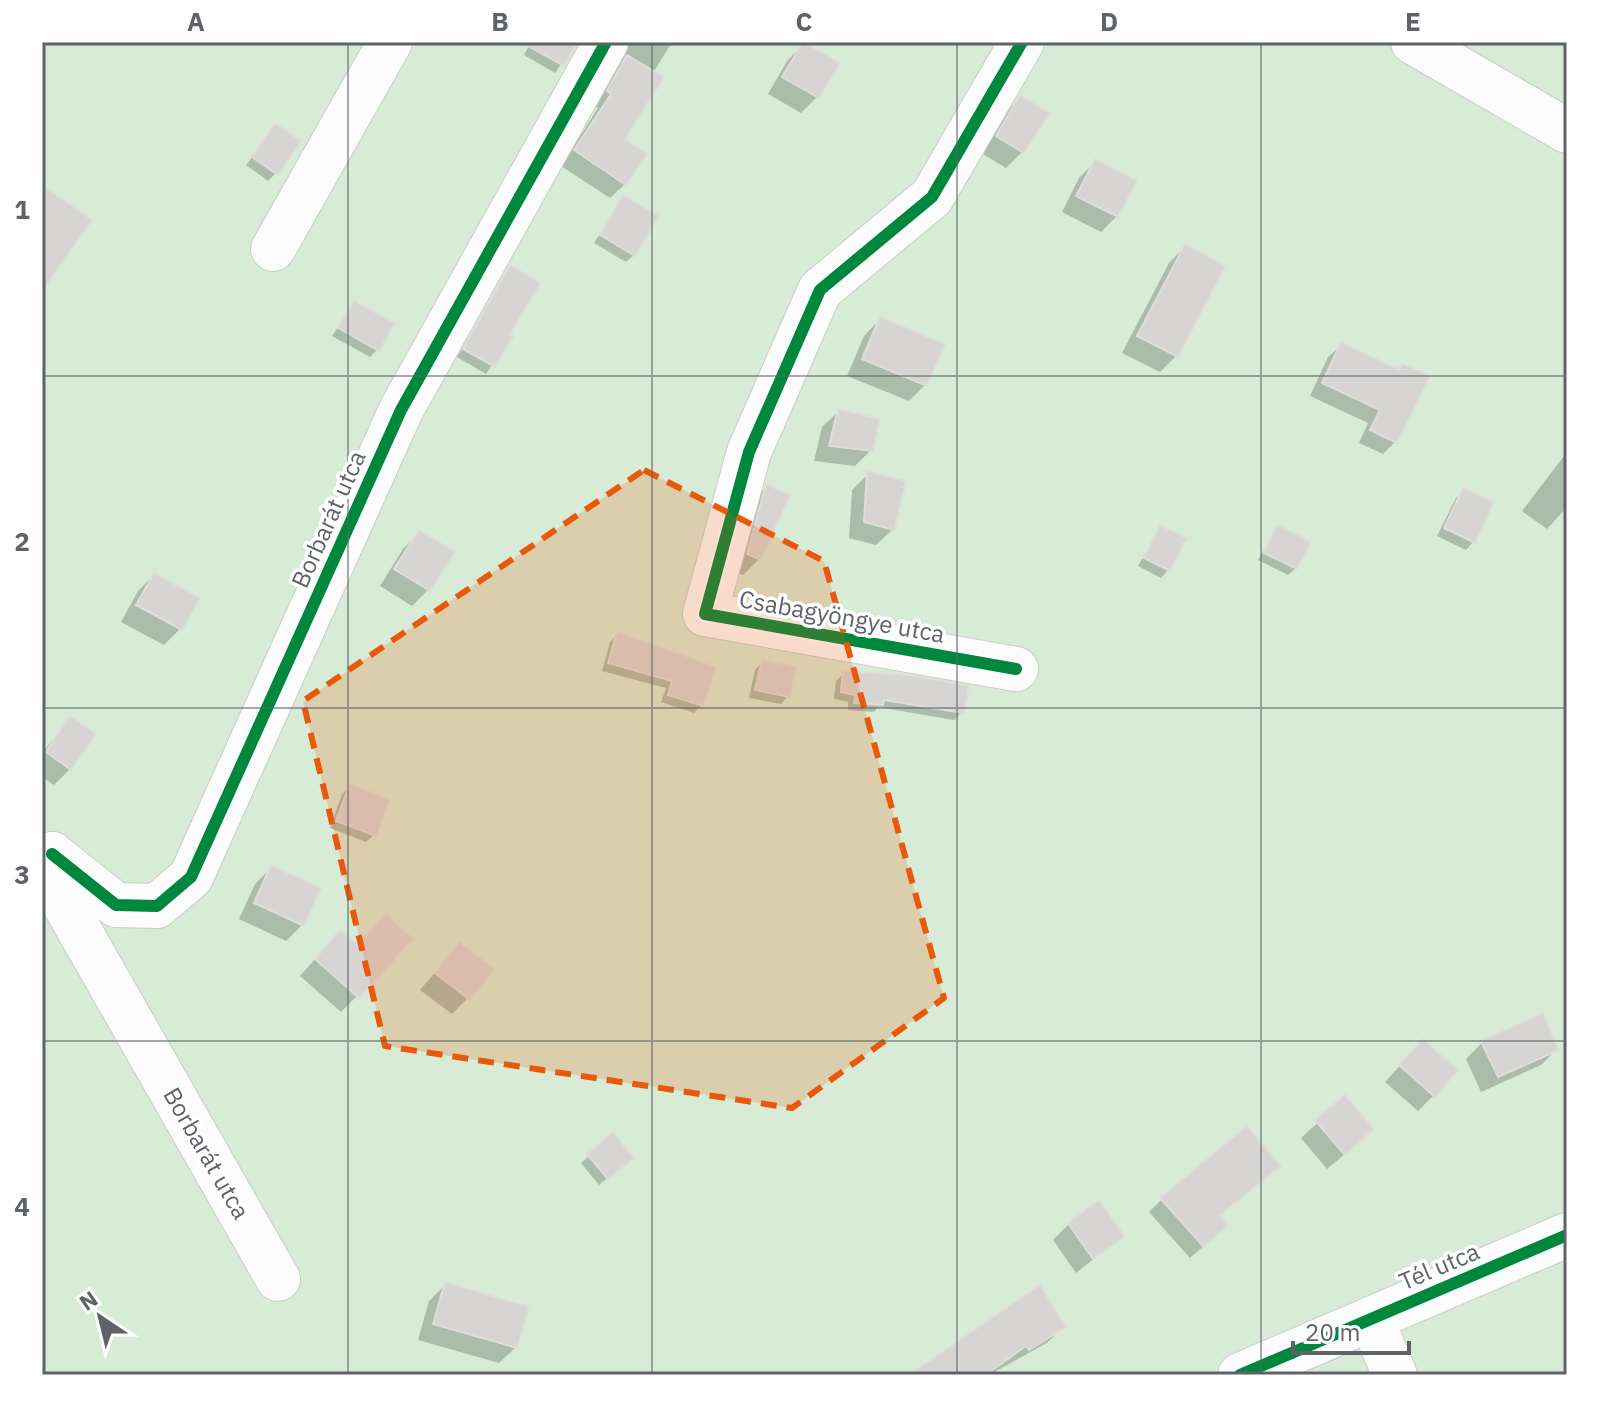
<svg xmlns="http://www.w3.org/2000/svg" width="1609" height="1417" font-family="'IBM Plex Sans',sans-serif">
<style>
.green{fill:#d8ebd6}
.shadow{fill:#0003}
.building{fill:#d6d5d3;stroke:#deddd9;stroke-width:2}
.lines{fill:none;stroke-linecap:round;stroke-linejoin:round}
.minor-casing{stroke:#cbcccc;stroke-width:46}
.minor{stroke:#fdfcfc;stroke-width:44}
.cycleway-casing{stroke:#fff;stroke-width:17}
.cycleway{stroke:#00873e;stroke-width:12}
.marked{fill:#e8590c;fill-opacity:0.2;stroke:#e8590c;stroke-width:6;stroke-dasharray:16 10;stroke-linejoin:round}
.grid{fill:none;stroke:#5f6368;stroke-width:2;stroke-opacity:0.55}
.labels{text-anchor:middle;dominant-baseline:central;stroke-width:7;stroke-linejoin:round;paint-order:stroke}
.street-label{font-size:24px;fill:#5f6368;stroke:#fff}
.neatline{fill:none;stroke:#5f6368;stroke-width:3}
.grid-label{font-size:26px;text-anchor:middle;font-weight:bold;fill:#5f6368}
</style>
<rect width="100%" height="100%" fill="#efeeea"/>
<rect class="green" x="42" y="42" width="1525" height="1333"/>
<g class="shadow">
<polygon points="531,42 576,42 555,73 524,55"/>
<polygon points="617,42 672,42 653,73 623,140 625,184 610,198 561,166 598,108 594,106"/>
<polygon points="804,44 817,97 801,113 768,94 787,61"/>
<polygon points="1021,97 1047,113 1022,152 1006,168 981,153 1005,113"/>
<polygon points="276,126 276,173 268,181 246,165"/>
<polygon points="1095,162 1117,216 1101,232 1062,212 1079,178"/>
<polygon points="624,198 634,255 626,262 594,243"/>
<polygon points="1185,247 1176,356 1160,372 1122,353 1169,263"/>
<polygon points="511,267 506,336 510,338 486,374 457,357"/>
<polygon points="355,303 377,350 370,357 332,336"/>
<polygon points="880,319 925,385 909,401 847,376 864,336"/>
<polygon points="1341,345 1397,372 1403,366 1395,442 1383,454 1359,443 1368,423 1310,396 1328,357"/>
<polygon points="839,411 871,450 855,466 814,461 822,427"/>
<polygon points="1567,452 1567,507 1547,529 1522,511"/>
<polygon points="868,474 893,529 876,545 849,538 852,490"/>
<polygon points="767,487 759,559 743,575 732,571 750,503"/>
<polygon points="1464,490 1473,542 1466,550 1437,536 1456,498"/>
<polygon points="1161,527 1168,570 1161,578 1138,566"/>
<polygon points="1278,528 1296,568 1288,575 1258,560"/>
<polygon points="419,533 452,553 428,590 412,606 380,586 403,549"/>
<polygon points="154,575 197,599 180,629 164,645 121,622 138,591"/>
<polygon points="618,634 702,705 694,713 661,702 666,688 602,671 610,642"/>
<polygon points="762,662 788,696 781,704 749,698 755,670"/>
<polygon points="844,673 962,712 954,720 878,707 874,712 848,710 848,702 834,699 836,681"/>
<polygon points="70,719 70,769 54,785 42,777 42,753"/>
<polygon points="350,787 374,835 366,842 330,828 342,794"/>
<polygon points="271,868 303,924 286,941 239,919 255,884"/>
<polygon points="459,944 468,998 452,1014 420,990"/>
<polygon points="357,947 357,996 341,1012 300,976 324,949"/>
<polygon points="1482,1043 1557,1049 1541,1065 1481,1092 1466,1059"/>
<polygon points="1407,1058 1434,1095 1418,1111 1385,1082"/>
<polygon points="1345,1098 1356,1145 1327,1169 1301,1138"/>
<polygon points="613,1135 624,1165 599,1185 581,1163"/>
<polygon points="1278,1166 1218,1217 1213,1238 1190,1258 1149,1212 1162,1199"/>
<polygon points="1069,1224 1122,1236 1076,1273 1053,1240"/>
<polygon points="445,1285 516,1347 499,1363 418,1340 429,1301"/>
<polygon points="1063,1327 1047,1343 989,1375 918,1375"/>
</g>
<g class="building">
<polygon points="521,42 577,42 564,66"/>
<polygon points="803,42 840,63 819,98 782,77"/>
<polygon points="627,55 664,77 625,139 647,154 626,185 574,150 611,94 607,91"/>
<polygon points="1020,95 1050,113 1024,153 996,136"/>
<polygon points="275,123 301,141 278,175 252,157"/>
<polygon points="1095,159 1137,181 1118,217 1076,196"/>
<polygon points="42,185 92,220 42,291"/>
<polygon points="623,195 659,216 635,256 600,235"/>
<polygon points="1185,244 1225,266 1178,357 1137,336"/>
<polygon points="510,265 541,283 509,335 513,337 495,367 463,349"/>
<polygon points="354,301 395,323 379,351 338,328"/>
<polygon points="880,317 945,344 927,386 862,359"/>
<polygon points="1341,342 1399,370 1402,363 1430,376 1397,443 1370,430 1380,410 1322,383"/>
<polygon points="838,409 880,419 873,451 829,446"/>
<polygon points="867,471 906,481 894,530 864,522"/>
<polygon points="766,484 790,495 761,560 747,554"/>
<polygon points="1463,488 1494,502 1475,543 1444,528"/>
<polygon points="1160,525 1187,538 1170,571 1144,558"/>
<polygon points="1277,525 1311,542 1297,569 1264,553"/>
<polygon points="419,530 455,552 430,591 394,569"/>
<polygon points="154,573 200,598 182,630 136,605"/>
<polygon points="617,632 716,667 703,706 668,695 672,681 608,663"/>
<polygon points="762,660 796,667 790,697 755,690"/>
<polygon points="843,671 908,675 969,686 964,713 884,700 883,705 854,703 855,695 841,692"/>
<polygon points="70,716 96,734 71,770 46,752"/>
<polygon points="350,784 390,799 376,836 336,821"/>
<polygon points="271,865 321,888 304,926 254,903"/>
<polygon points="386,914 413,939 359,998 315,959 340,930 358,945"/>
<polygon points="459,942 494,969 470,1000 435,973"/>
<polygon points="1543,1013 1559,1050 1498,1077 1481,1041"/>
<polygon points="1423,1039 1458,1070 1435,1097 1399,1065"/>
<polygon points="1345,1095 1374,1129 1345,1155 1315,1120"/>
<polygon points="1247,1126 1281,1166 1219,1216 1228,1225 1204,1247 1160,1198"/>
<polygon points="613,1132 634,1158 608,1179 587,1154"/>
<polygon points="1099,1200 1125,1237 1093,1259 1068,1223"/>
<polygon points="445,1282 529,1307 517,1348 433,1324"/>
<polygon points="1040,1285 1066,1327 1029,1350 1026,1346 985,1375 909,1375"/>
</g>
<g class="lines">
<defs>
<g id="minor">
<polyline points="1413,42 1567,131"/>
<polyline points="273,249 390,42"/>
<polyline points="1016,669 705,614 749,452 820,290 932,197 1022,42"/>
<polyline points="52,854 116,905 157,906 191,877 401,410 606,42"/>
<polyline points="52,854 62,900 278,1279"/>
<polyline points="1371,1319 1395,1375"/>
<polyline points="1240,1375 1567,1235"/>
</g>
</defs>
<use href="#minor" class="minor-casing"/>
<use href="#minor" class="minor"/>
<defs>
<g id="cycleway">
<polyline points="1016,669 705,614 749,452 820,290 932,197 1022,42"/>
<polyline points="52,854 116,905 157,906 191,877 401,410 606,42"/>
<polyline points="1240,1375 1567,1235"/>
</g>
</defs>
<use href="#cycleway" class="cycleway-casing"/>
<use href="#cycleway" class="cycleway"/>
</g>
<path class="marked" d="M644,470L824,561L944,998L792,1108L385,1046L303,701Z"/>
<path class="grid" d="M348,42V1375M652,42V1375M957,42V1375M1261,42V1375M42,376H1567M42,708H1567M42,1041H1567"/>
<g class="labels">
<g class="street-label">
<text transform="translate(328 519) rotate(-66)">Borbarát utca</text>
<text transform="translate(842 616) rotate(10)">Csabagyöngye utca</text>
<text transform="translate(207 1153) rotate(60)">Borbarát utca</text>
<text transform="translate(1439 1266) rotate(-23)">Tél utca</text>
</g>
</g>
<rect width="1609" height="1417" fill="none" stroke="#ffffff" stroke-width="88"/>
<g transform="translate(100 1317) rotate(325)" stroke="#ffffff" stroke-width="6" paint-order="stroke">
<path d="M0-6L14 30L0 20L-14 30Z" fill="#5f6368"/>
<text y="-12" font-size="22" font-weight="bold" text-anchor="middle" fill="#5f6368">N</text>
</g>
<path d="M1293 1341v12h116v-12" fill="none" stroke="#5f6368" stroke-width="4"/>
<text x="1305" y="1341" font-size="24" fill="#5f6368" stroke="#ffffff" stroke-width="6" paint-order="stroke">20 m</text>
<rect x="44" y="44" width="1521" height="1329" class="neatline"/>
<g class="grid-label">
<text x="196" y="31">A</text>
<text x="500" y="31">B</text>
<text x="804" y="31">C</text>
<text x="1109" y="31">D</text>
<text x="1413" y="31">E</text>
<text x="22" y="219">1</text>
<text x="22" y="551">2</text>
<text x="22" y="884">3</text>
<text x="22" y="1216">4</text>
</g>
</svg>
